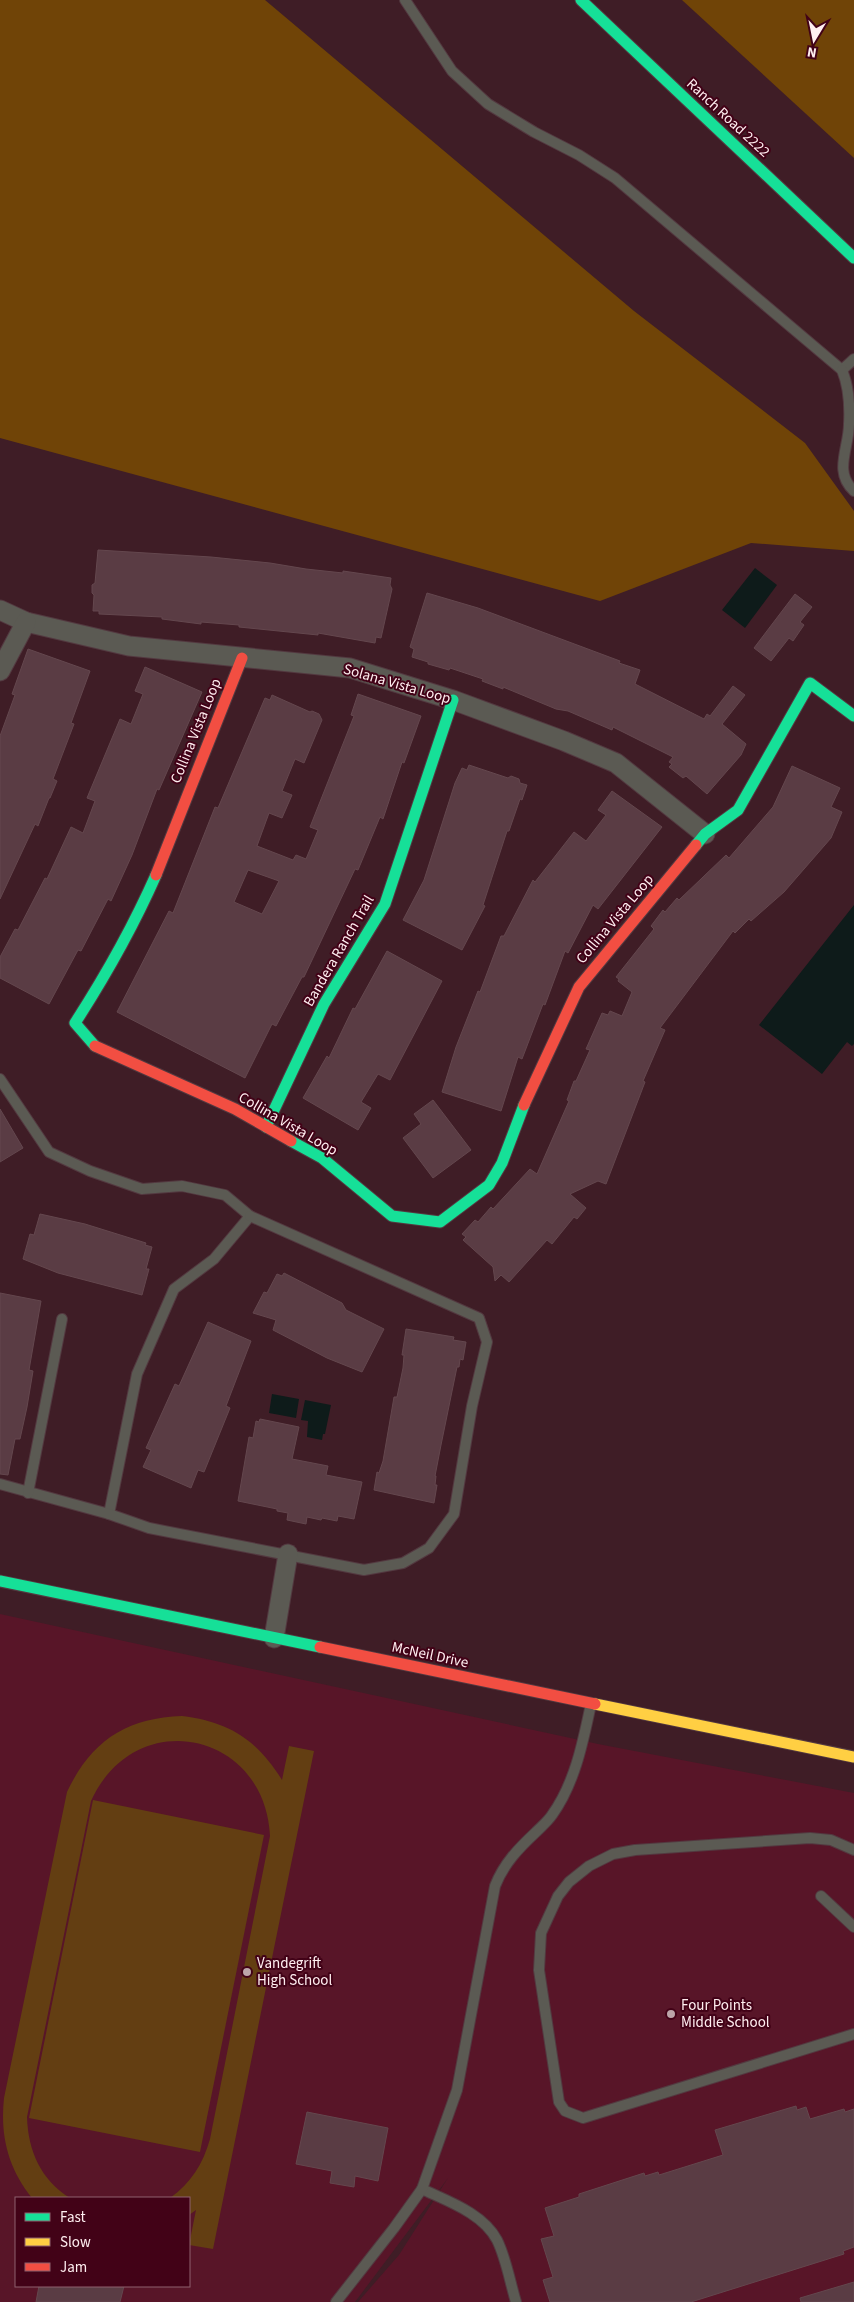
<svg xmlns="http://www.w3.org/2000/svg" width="854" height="2302" font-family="'Source Sans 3',sans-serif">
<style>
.built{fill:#581528;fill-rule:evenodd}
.green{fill:#633e12}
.forest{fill:#704407}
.water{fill:#0e1b1a}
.building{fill:#5a3c44;stroke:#64474e;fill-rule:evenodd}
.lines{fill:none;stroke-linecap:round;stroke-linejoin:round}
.lane-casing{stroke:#533940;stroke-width:12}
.street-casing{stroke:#533940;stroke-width:21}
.fast-casing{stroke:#533940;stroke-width:13}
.slow-casing{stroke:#533940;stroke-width:13}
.jam-casing{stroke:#533940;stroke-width:13}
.lane{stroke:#5b5a53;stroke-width:10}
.street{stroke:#5b5a53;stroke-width:19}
.fast{stroke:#16e098;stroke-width:11}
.slow{stroke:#ffcf43;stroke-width:11}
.jam{stroke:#f24e42;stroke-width:11}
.poi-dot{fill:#bca5a9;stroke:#420217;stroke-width:2}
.labels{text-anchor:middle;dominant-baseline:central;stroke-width:4;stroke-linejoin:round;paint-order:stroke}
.street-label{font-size:15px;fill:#ffeef0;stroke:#420217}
.poi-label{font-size:15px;fill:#ffeef0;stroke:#420217;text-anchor:start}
</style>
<rect width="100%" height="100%" fill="#3f1d26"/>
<path class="built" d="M0,1614L598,1744L854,1793V2302H358L399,2255L448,2178L355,2302H0ZM16,2198H189V2286H16Z"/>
<g class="green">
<path d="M182,1716C230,1722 257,1740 282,1780L289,1746L314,1751L213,2249L189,2245L196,2210L189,2215V2198H170C191,2183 203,2164 210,2139L270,1836C265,1731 135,1704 91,1801L27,2117C28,2151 41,2180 70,2198H32C8,2168 0,2136 4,2098L67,1792C91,1741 126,1718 182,1716Z"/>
<polygon points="93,1800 264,1835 200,2152 29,2118"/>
</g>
<g class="forest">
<polygon points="0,0 265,0 634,311 805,443 854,511 854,551 751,543 600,601 0,438"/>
<polygon points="682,0 854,0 854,158"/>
</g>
<g class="water">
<polygon points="755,568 777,585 745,628 722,610"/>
<polygon points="854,905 854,1044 852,1046 847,1042 822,1074 759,1025"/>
<polygon points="272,1394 299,1399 296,1418 269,1413"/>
<polygon points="305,1400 331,1405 325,1434 323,1434 322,1440 307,1437 308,1421 301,1420"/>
</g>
<g class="building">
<polygon points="98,550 211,557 270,563 306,569 343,573 343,571 391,578 390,585 392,589 381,638 376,637 375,643 318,633 318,635 239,627 239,625 201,622 201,624 162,619 162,617 99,614 99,611 93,611 94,595 92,593 92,585 95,583"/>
<polygon points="427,593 478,608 620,661 619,663 640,670 635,684 704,719 707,714 710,716 733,686 745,695 722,724 746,744 741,755 707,794 686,776 683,778 669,767 672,764 669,762 673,757 613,727 612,730 568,711 556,709 503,687 503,689 482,681 483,679 450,668 449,670 428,664 428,662 412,657 414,649 410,647"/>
<polygon points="795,594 812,607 800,622 804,625 793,641 789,638 771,661 754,648"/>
<polygon points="28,649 90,671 71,723 74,724 53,779 57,781 50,798 49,798 38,826 35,824 0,899 0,736 15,695 12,694"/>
<polygon points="145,667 202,692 159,790 157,789 132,855 111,901 108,899 81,951 78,950 49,1004 0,978 0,957 15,929 18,930 45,878 47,879 71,827 83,833 95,801 87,798 120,719 131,724 143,694 135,691"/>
<path d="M358,694L421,716L404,763L402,762L383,819L380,817L358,870L355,869L304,977H302L276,1026L272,1024L245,1078L117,1012L169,911L173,913L215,807L218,808L265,698L270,700L272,695L310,712L312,711L319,714L322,720L304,763L295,759L282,791L292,795L282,818L269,813L257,846L293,860L296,855L306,859L318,830L310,827L354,716L351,715ZM248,870L279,881L262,914L234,902Z"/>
<polygon points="469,765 508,778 511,776 519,779 520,783 527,785 522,800 520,799 509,831 507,831 483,905 485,906 462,950 403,920 424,880 455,783 462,768 467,770"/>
<polygon points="792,766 840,788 831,807 842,812 831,838 784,892 751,921 749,919 735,933 733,931 660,1028 665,1030 643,1081 645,1082 606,1184 598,1181 570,1194 586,1208 577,1219 574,1217 552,1244 547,1240 509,1282 501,1275 495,1281 493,1267 463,1240 466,1237 462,1234 475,1220 478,1222 491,1207 493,1209 530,1169 537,1174 569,1101 567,1100 574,1081 576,1081 590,1050 586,1049 602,1013 608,1015 610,1011 622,1016 632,992 618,981 619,979 616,977 654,929 651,926 663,910 665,912 677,898 679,900 726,855 729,858 773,807"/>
<polygon points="612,791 662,827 598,909 593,905 568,953 565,951 545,1005 543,1004 522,1059 518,1057 501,1111 442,1092 456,1047 478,991 480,992 501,936 504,936 533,880 535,882 574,832 586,841 606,815 598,810"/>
<polygon points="387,951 442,981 390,1080 378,1074 361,1102 371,1108 358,1130 303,1098 327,1056 329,1058 353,1008 355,1009"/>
<polygon points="433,1100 471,1150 433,1178 403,1138 421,1124 414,1114"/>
<polygon points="0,1109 23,1148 0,1162"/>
<polygon points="40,1214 85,1224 146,1243 145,1245 152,1247 146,1269 149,1269 142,1295 58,1273 23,1259 30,1234 34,1235"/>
<polygon points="284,1273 342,1303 346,1310 384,1329 362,1372 327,1358 273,1330 276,1320 253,1313 264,1292 267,1293 277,1274 282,1276"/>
<polygon points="0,1293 41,1301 29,1370 33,1371 27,1407 20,1439 15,1439 8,1475 0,1474"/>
<polygon points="208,1322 251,1341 226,1406 230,1408 204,1472 198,1470 191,1488 143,1467 151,1450 146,1448 175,1384 179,1386"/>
<polygon points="406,1329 454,1337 453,1340 466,1342 463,1360 460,1359 459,1367 457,1367 441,1445 435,1476 436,1476 435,1485 437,1485 434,1503 374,1490 377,1472 379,1473 383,1461 394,1397 397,1397 403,1368 404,1355 402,1355"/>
<polygon points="260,1419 299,1427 292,1459 328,1466 326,1475 362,1482 354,1519 338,1516 337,1521 322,1518 321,1520 307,1517 306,1524 287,1520 288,1513 277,1511 277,1509 238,1501 249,1437 253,1438 256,1421 259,1422"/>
<polygon points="796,2106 797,2110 806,2107 810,2119 844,2109 845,2112 854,2109 854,2247 843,2251 844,2254 691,2302 550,2302 543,2280 553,2277 541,2239 554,2236 545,2208 579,2197 579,2194 644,2173 645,2176 658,2172 659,2175 723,2155 715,2130"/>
<polygon points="307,2112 388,2128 378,2181 355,2176 354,2187 330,2183 332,2171 296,2164"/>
<polygon points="854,2282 854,2302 801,2302 800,2298"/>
<polygon points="39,2286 124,2286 120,2302 36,2302"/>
</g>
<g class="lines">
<defs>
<g id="lane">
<polyline points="405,0 452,71 488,104 534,132 579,155 615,178 842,370 854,359"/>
<path d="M842,370C849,387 850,405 849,424C849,448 833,472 854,491"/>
<polyline points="0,1079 49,1152 90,1171 142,1189 182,1186 225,1195 250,1216 214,1259 174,1289 137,1374 109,1514"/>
<polyline points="0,1484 109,1514 149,1528 364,1570 403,1563 429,1548 454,1514 472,1406 487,1342 479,1318 250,1216"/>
<polyline points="28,1493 62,1319"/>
<polyline points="854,1850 831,1840 810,1838 635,1850 613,1854 589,1866 569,1882 558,1896 541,1933 539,1970 559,2102 565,2111 583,2118 854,2034"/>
<polyline points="821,1896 854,1927"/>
<path d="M422,2189C447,2201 483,2213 497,2240C506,2258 510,2282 516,2302"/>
<path d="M336,2302L394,2228L422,2189L457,2090L495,1886C504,1863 519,1848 536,1832C542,1826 548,1821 552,1815C575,1783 583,1742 591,1704"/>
</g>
<g id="street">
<polyline points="0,610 26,622 129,646 350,668 453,700 564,741 616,763 705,834"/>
<polyline points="0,671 26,622"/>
<polyline points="274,1638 288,1554"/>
</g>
<g id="fast">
<polyline points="581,0 854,258"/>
<polyline points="696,845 705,834 738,810 810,683 854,716"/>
<path d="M95,1046L75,1023C106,975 133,927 156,875"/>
<polyline points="266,1127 324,1004 385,904 453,700"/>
<polyline points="291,1141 322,1158 392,1216 440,1222 489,1185 502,1163 524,1105"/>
<polyline points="0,1581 320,1647"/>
</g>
<polyline id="slow" points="595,1704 854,1757"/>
<g id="jam">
<polyline points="156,875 242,658"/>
<polyline points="95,1046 235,1109 291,1141"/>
<polyline points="524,1105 579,987 696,845"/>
<polyline points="320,1647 595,1704"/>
</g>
</defs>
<use href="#lane" class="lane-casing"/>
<use href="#street" class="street-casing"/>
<use href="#fast" class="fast-casing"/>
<use href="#slow" class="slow-casing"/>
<use href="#jam" class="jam-casing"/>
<use href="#lane" class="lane"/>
<use href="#street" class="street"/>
<use href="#fast" class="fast"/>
<use href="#slow" class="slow"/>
<use href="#jam" class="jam"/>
</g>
<g class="poi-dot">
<circle cx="247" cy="1972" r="5"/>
<circle cx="671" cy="2014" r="5"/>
</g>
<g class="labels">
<g class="street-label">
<text transform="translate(728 118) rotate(43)">Ranch Road 2222</text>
<text transform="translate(397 684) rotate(16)">Solana Vista Loop</text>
<text transform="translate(196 731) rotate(-68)">Collina Vista Loop</text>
<text transform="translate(615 919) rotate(-50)">Collina Vista Loop</text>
<text transform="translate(339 951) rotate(-60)">Bandera Ranch Trail</text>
<text transform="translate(288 1124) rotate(30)">Collina Vista Loop</text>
<text transform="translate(430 1655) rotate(12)">McNeil Drive</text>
</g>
<g class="poi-label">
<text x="257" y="1963">Vandegrift<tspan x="257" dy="17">High School</tspan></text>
<text x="681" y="2005">Four Points<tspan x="681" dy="17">Middle School</tspan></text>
</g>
</g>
<rect x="15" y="2197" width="175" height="90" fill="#420217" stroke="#8e606e"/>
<rect x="25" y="2213" width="25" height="8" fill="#16e098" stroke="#8e606e"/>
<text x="60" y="2222" font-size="15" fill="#ffeef0">Fast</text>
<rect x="25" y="2238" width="25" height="8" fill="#ffcf43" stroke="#8e606e"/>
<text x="60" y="2247" font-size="15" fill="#ffeef0">Slow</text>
<rect x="25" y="2263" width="25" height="8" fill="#f24e42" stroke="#8e606e"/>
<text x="60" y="2272" font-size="15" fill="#ffeef0">Jam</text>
<g transform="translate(814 40) rotate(190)" stroke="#420217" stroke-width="4" paint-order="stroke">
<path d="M0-4L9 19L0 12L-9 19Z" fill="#ffeef0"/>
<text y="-8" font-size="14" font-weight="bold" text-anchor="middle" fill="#ffeef0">N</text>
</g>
</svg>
